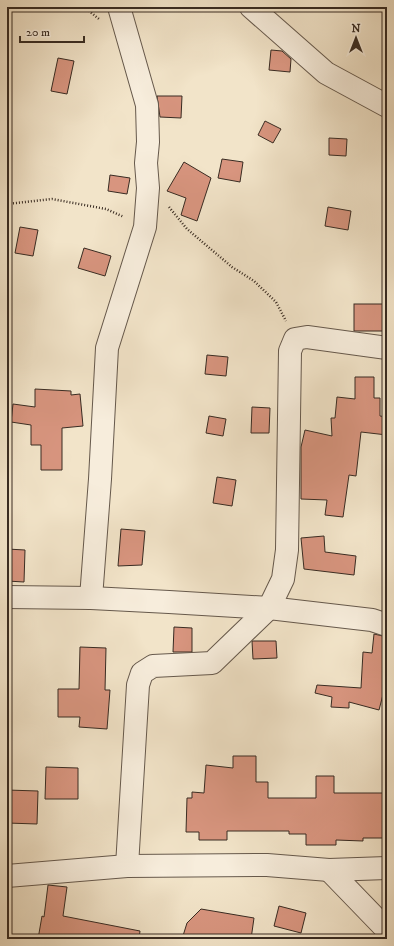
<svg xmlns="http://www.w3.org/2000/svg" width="394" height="946" font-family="'IM FELL DW Pica',serif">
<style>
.building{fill:#d8957f;stroke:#382b22}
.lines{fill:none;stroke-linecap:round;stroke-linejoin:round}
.street-casing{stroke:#66594c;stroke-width:24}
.path{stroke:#382b22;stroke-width:2.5;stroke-dasharray:1 2;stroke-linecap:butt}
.street{stroke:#f7eddc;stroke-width:22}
</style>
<rect width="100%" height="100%" fill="#f2e4c9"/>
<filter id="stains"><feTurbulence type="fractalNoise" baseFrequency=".005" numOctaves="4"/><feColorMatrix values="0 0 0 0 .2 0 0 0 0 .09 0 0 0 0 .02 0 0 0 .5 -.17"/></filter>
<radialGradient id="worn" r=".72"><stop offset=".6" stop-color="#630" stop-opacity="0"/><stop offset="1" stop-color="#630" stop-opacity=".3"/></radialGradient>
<g class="building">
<polygon points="271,50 282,51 291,59 290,72 269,70"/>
<polygon points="58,58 74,61 67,94 51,91"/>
<polygon points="157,96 182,96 181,118 160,117"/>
<polygon points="265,121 281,129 273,143 258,135"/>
<polygon points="329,138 347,139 346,156 329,155"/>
<polygon points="222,159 243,162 240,182 218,178"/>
<polygon points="184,162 211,178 197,221 181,215 186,198 167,191"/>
<polygon points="110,175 130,178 127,194 108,191"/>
<polygon points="328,207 351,211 348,230 325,226"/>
<polygon points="20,227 38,230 33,256 15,253"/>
<polygon points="84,248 111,256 105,276 78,268"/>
<rect x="354" y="304" width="29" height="27"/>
<polygon points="207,355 228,357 226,376 205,374"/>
<polygon points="355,377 374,377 374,398 380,398 380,416 387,417 387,435 361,432 356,476 349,475 343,517 325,515 327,500 301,499 301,447 305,430 332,436 331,418 335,418 337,397 355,399"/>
<polygon points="35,389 71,391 71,395 80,394 83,426 62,428 62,470 41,470 41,445 31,445 31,425 11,422 13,404 35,407"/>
<polygon points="252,407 270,408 269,433 251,433"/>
<polygon points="209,416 226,419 223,436 206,433"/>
<polygon points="217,477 236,480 232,506 213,503"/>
<polygon points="121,529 145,531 142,565 118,566"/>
<polygon points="324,536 325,552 356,556 354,575 304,569 301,538"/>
<polygon points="7,549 25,550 24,582 7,581"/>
<polygon points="174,627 192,628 192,652 173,652"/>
<polygon points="374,634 387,637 387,679 379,710 349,702 349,708 331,707 332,697 315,693 317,685 361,688 363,652 372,653"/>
<polygon points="252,641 276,641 277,658 253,659"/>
<polygon points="80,647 106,648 105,690 110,690 107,729 79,727 80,717 58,717 58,689 79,689"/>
<polygon points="233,756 256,756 256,782 268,782 268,798 316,798 316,776 334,776 334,793 387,793 387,838 363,838 363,841 336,840 336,845 306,845 306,834 289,834 289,831 227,831 227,840 199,840 199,832 186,832 187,798 192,798 192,792 204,793 206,765 233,768"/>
<polygon points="46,767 78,768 78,799 45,799"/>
<polygon points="7,790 38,791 37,824 7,823"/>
<polygon points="48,885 67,887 63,916 140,931 139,939 38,939 42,916 44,917"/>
<polygon points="279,906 306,913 301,933 274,926"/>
<polygon points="201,909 254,918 251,939 182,939 187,923"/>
</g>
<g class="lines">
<defs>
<g id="street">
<polyline points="251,7 326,73 387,106"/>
<polyline points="7,597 91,598 169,602 269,608 372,620 387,625"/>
<polyline points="91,598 100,479 107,348 145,227 148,188 146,163 148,142 147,105 119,7"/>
<polyline points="127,866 138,685 142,673 153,666 212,663 269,608 283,579 287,550 290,351 295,339 307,337 387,348"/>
<polyline points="329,870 387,930"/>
<polyline points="7,876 127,866 267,865 329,870 387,868"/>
</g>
</defs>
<use href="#street" class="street-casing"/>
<g class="path">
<polyline points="84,7 99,19"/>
<polyline points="7,9 12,7"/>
<polyline points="7,204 52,199 106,209 124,217"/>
<polyline points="169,207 187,229 232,267 254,281 276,302 286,321"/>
</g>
<use href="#street" class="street"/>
</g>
<rect width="394" height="946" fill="none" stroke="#f2e4c9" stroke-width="24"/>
<rect x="8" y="8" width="378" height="930" fill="none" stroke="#382b22" stroke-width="2"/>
<rect x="12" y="12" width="370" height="922" fill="none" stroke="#382b22"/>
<g transform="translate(356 38)" stroke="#f7eddc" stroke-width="3" paint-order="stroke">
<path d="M0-3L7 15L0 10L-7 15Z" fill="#382b22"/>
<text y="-6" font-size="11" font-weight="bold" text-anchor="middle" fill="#382b22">N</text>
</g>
<path d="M20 36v6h64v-6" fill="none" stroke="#382b22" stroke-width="2"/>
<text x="26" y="36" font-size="12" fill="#382b22" stroke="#f7eddc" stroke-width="3" paint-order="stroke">20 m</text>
<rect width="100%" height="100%" filter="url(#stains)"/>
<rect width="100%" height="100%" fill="url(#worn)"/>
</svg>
